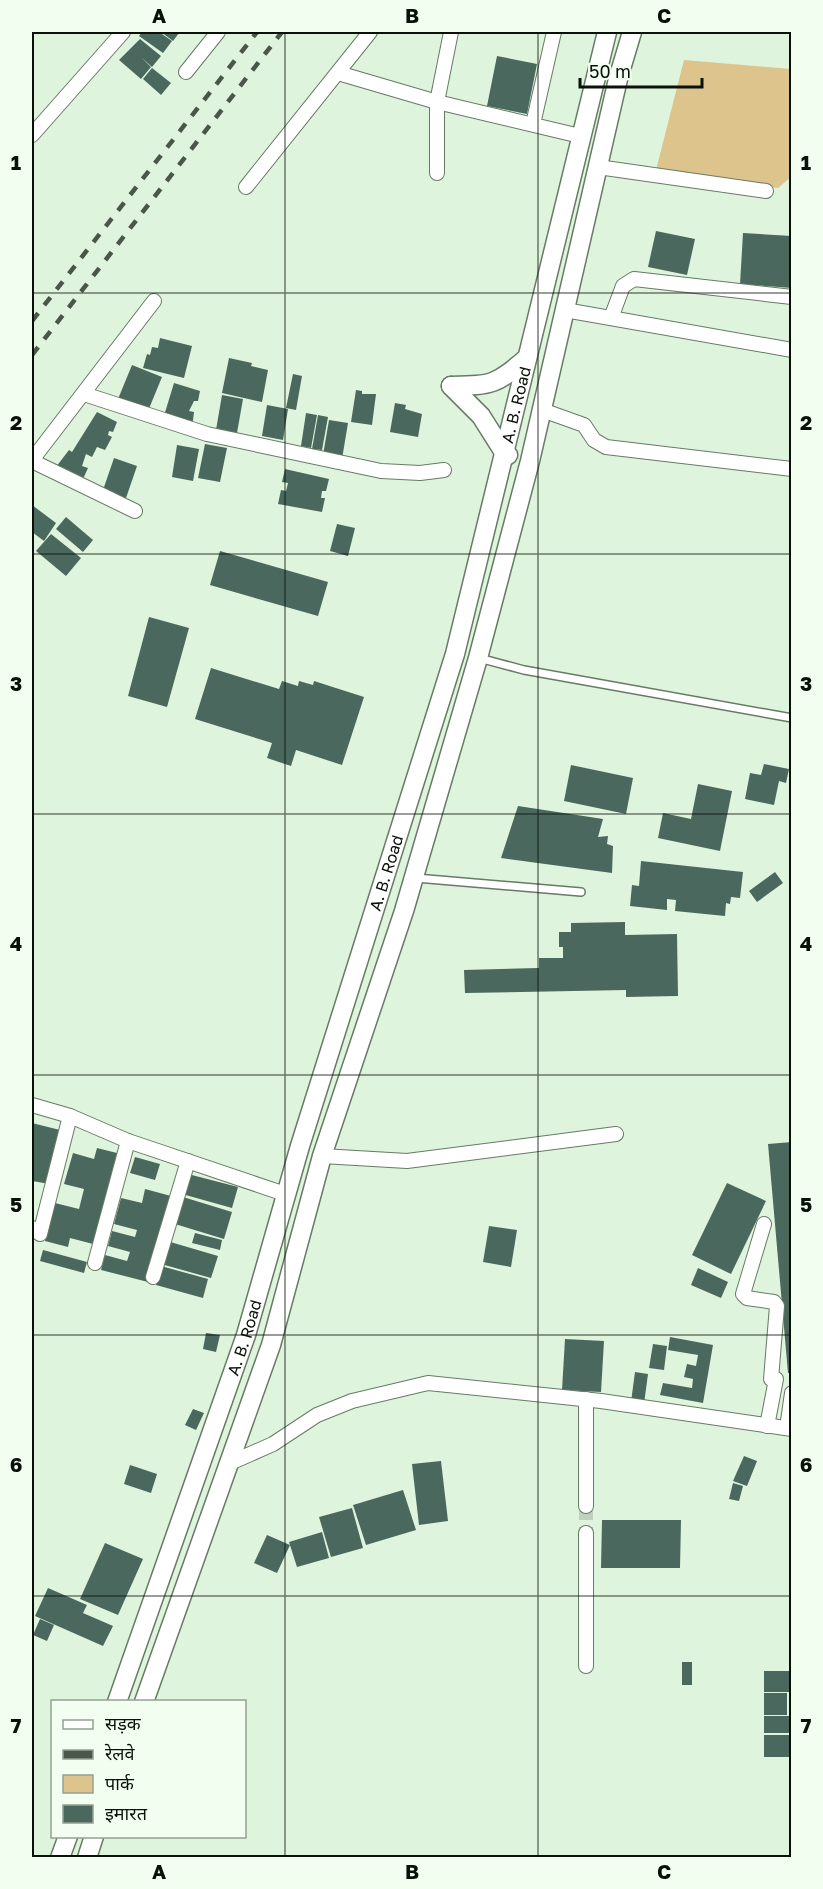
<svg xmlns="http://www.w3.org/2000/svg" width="823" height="1889" font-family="'Golos Text','Noto Sans Devanagari',sans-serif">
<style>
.green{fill:#ddc38c}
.building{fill:#4b685e}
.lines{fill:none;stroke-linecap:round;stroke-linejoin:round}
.minor-tunnel{stroke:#bfd2bc;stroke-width:14;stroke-dasharray:14 7;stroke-linecap:butt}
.service-casing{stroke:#677a65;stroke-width:10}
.minor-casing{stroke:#677a65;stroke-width:16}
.secondary-casing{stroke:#677a65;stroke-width:21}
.service{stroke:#fff;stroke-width:7}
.minor{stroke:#fff;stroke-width:14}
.secondary{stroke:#fff;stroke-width:18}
.rail{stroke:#4b564a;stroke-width:4.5;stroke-dasharray:10 10;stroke-linecap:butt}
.grid{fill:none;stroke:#0a1109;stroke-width:1.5;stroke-opacity:0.55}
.labels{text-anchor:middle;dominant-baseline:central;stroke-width:4.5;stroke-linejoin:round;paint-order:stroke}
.street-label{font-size:16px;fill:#0a1109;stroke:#f2fff0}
.neatline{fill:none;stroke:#0a1109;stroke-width:2}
.grid-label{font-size:20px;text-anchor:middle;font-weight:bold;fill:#0a1109}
</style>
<rect width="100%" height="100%" fill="#dff4dc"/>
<polygon class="green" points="684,60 791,69 791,177 778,188 655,174"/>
<g class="building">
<polygon points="142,32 159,32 172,41 163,53 139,36"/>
<polygon points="161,32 177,32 179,33 173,41"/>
<polygon points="140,39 161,56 152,67 142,58 151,67 141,79 119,60"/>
<polygon points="497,56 537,64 527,114 487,106"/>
<polygon points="152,68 171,83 161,95 143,79"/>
<polygon points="656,231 695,239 687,275 648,267"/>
<polygon points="743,233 792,236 792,288 740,284"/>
<polygon points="160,338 192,346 184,378 143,368 147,354 150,355 152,347 158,348"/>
<polygon points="229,358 252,363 251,366 268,370 262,402 222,393"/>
<polygon points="132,365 162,377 148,411 118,399"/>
<polygon points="293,374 302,376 296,410 286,408"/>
<polygon points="174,383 200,391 198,401 194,401 189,411 194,412 192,428 163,419"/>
<polygon points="356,390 362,391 362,394 376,394 372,425 351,422"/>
<polygon points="222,395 243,399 237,433 216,430"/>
<polygon points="395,403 406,405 405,409 422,414 418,437 390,432"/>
<polygon points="267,405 288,409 283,440 262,436"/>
<polygon points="97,412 117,422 113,432 109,431 108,435 112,437 105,450 97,447 92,457 86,454 82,466 88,468 83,479 56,467 69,450 72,452"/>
<polygon points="306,413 317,415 311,448 301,446"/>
<polygon points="318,415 328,417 322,450 312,449"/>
<polygon points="329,420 348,423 342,459 323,455"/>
<polygon points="205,444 227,448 220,482 198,478"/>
<polygon points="177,445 199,449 193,481 172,477"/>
<polygon points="114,458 137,466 125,501 102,493"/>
<polygon points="285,469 329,479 326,491 322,491 321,498 325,498 322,512 278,504 281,490 286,491 288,483 282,482"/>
<polygon points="32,505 56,523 44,541 32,532"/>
<polygon points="66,517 93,540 83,552 56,529"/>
<polygon points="337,524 355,528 348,556 330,551"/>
<polygon points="51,534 81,558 66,576 36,551"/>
<polygon points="220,551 328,582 318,616 210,585"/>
<polygon points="149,617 189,628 167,707 128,696"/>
<polygon points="211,668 279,689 282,681 298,686 299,681 313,685 314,681 364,697 342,765 296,750 291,766 267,758 272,743 195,719"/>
<polygon points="764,764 789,769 786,783 779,781 774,805 745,799 750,773 761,775"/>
<polygon points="571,765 633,778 626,814 564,801"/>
<polygon points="698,784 732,791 720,851 658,838 663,813 691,819"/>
<polygon points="518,806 603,819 598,837 608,836 607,844 613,846 612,873 501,858"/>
<polygon points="641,861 743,872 740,898 731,897 730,904 726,903 725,916 675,911 676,900 667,899 667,910 630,906 632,885 639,886"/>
<polygon points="775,872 783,883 757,902 749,891"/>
<polygon points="625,922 625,935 677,934 678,996 626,997 626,990 465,993 464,970 539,968 539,958 563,958 563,947 559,947 559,932 571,932 571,923"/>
<polygon points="32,1123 60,1130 50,1184 32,1181"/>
<polygon points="792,1142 792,1373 788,1373 768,1144"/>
<polygon points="97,1148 117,1153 93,1244 70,1238 68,1247 45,1241 55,1203 79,1209 84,1189 64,1184 73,1153 94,1159"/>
<polygon points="135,1157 160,1164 155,1180 130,1173"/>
<polygon points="188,1174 238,1187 232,1208 182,1194"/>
<polygon points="727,1183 766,1201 731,1274 692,1255"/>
<polygon points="145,1189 171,1196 148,1282 101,1270 105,1255 127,1261 130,1252 108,1246 112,1231 135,1237 137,1230 114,1224 121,1198 142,1203"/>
<polygon points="183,1197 232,1212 224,1239 175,1224"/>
<polygon points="489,1226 517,1230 511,1267 483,1262"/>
<polygon points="195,1233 222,1240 220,1250 192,1243"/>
<polygon points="167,1241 218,1256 211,1278 161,1264"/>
<polygon points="43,1250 87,1262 84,1273 40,1261"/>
<polygon points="161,1266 208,1279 203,1298 156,1285"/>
<polygon points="698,1268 728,1282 721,1298 691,1285"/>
<polygon points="206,1333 220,1335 216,1352 203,1349"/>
<polygon points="670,1337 713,1345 703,1403 660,1395 663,1383 692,1388 693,1379 684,1377 687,1364 696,1366 698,1355 668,1350"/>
<polygon points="565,1339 604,1341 601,1392 562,1390"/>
<polygon points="653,1344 667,1346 664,1370 649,1368"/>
<polygon points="635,1372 648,1374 644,1404 631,1402"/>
<polygon points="193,1409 204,1413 196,1430 185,1425"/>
<polygon points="744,1456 757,1461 747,1486 733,1481"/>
<polygon points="441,1461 448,1521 419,1525 412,1464"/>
<polygon points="130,1465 157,1474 151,1493 124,1484"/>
<polygon points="733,1483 743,1486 739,1501 729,1499"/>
<polygon points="403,1490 416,1530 366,1545 353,1505"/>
<polygon points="352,1508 363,1548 331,1557 319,1517"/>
<polygon points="602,1520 681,1520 680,1568 601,1568"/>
<polygon points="322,1532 329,1558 297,1567 289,1542"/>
<polygon points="267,1535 290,1545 277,1573 254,1563"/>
<polygon points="105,1543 143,1559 118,1615 80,1599"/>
<polygon points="48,1588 87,1605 83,1613 113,1626 103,1646 35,1616"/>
<polygon points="40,1619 54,1625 47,1641 33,1635"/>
<rect x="682" y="1662" width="10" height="23"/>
<rect x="764" y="1671" width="28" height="21"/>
<rect x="764" y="1693" width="23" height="22"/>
<rect x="764" y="1716" width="28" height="17"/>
<rect x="764" y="1735" width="28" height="22"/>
</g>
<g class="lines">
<polyline class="minor-tunnel" points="586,1506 586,1533"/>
<defs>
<g id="service">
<polyline points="479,658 524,670 792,718"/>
<polyline points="416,878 581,892"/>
</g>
<g id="minor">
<polyline points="186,72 218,32"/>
<polyline points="338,73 437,102 451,32"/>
<polyline points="533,124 554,32"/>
<polyline points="32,135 123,32"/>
<polyline points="598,167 766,191"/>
<polyline points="437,173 437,102 580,136"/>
<polyline points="246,187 370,32"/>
<polyline points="565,310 792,350"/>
<polyline points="611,318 623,286 634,279 792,297"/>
<polyline points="84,394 207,434 381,471 420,473 444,470"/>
<polyline points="542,410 584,425 594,440 606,447 792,469"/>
<polyline points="32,460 154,301"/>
<polyline points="32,461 135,511"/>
<polyline points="32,1105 70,1116 128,1141 285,1194"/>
<polyline points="322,1156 407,1161 616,1134"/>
<polyline points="764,1224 743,1294 747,1298 774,1302 777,1306 771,1379 776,1379 767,1426"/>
<polyline points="32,1228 40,1234 70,1116"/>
<polyline points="95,1263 128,1141"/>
<polyline points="153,1277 188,1161"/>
<polyline points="586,1399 586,1506"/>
<polyline points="787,1428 792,1393"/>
<polyline points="230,1463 273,1444 317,1415 352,1401 428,1383 601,1401 792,1429"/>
<polyline points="586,1533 586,1666"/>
</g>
<g id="secondary">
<polyline points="451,386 481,416 505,454 508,455"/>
<path d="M451,386C494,385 495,385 527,358"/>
<path id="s1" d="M117,1702L246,1335L300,1146L455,654L607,32"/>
<polyline points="144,1702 271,1345 322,1156 404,911 478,658 530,461 618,79 632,32"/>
<polyline points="60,1858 68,1836"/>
<polyline points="87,1858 94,1836"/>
</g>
</defs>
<use href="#service" class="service-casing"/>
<use href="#minor" class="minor-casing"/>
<use href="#secondary" class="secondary-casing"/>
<use href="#service" class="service"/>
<use href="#minor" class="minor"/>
<use href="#secondary" class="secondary"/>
<g class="rail">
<polyline points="32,321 257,32"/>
<polyline points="32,355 282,32"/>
</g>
</g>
<path class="grid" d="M285,32V1858M538,32V1858M32,293H792M32,554H792M32,814H792M32,1075H792M32,1335H792M32,1596H792"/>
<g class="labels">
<g class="street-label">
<text stroke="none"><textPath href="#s1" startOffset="1358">A. B. Road</textPath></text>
<text stroke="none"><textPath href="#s1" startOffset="872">A. B. Road</textPath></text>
<text stroke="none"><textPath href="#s1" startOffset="386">A. B. Road</textPath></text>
</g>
</g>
<rect width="823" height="1889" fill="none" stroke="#f2fff0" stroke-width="66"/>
<rect x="51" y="1700" width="195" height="138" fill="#f2fff0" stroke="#95a094" stroke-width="1.5"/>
<rect x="63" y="1720" width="30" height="9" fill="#ffffff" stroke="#95a094" stroke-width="1.5"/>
<text x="105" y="1730" font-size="18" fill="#0a1109">सड़क</text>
<rect x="63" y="1750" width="30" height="9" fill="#4b564a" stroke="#95a094" stroke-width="1.5"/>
<text x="105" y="1760" font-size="18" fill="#0a1109">रेलवे</text>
<rect x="63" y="1775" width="30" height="18" fill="#ddc38c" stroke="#95a094" stroke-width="1.5"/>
<text x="105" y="1790" font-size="18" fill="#0a1109">पार्क</text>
<rect x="63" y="1805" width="30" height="18" fill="#4b685e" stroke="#95a094" stroke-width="1.5"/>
<text x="105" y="1820" font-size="18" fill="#0a1109">इमारत</text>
<path d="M580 78v9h122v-9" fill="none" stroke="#0a1109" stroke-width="3"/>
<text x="589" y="78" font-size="18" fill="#0a1109" stroke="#f2fff0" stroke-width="4.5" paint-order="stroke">50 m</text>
<rect x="33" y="33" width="757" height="1823" class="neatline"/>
<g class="grid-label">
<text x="159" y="23">A</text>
<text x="412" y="23">B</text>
<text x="664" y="23">C</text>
<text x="16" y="170">1</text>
<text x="806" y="170">1</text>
<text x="16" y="430">2</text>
<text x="806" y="430">2</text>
<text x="16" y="691">3</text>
<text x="806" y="691">3</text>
<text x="16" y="951">4</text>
<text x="806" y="951">4</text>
<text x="16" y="1212">5</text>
<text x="806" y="1212">5</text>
<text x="16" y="1472">6</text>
<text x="806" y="1472">6</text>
<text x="16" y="1733">7</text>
<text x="806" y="1733">7</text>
<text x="159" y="1879">A</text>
<text x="412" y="1879">B</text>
<text x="664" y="1879">C</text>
</g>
</svg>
